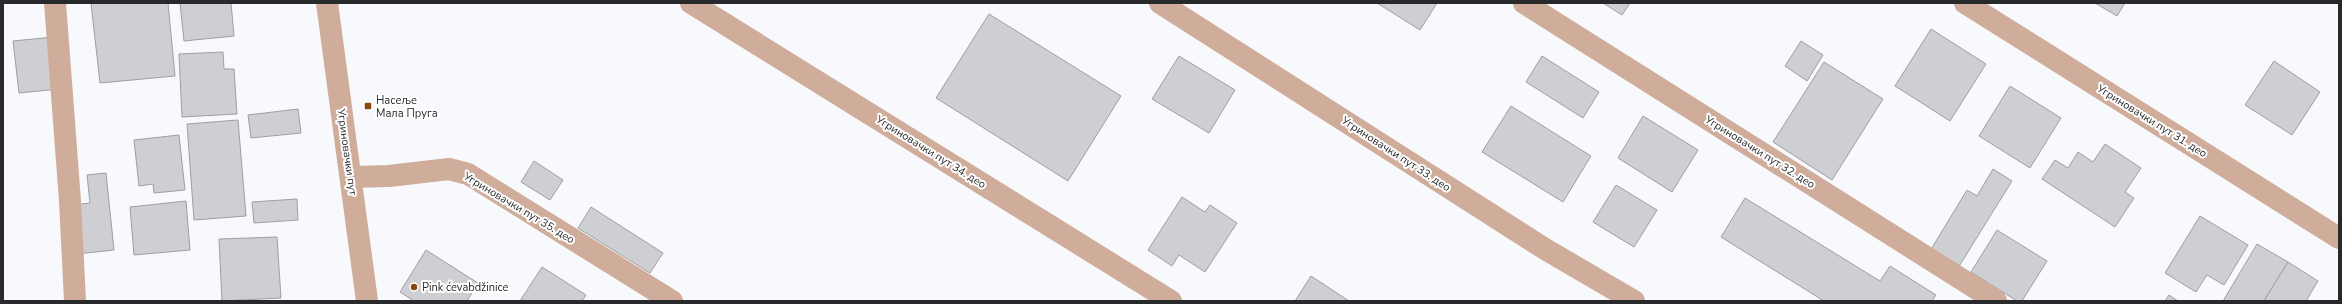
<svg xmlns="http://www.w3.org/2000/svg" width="2342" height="304" font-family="'Nunito Sans',sans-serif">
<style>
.building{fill:#cecfd2;stroke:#9e9fa2}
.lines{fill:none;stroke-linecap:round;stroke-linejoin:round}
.minor{stroke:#d0ad9b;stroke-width:22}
.poi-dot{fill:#884810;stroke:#fff;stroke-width:1.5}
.labels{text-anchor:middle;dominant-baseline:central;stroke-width:4;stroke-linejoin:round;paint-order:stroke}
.poi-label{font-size:11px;fill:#28292a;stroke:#fff;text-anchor:start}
.street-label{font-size:11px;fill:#28292a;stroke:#fff}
</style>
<rect width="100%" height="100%" fill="#f7f9fc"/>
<g class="building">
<polygon points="91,3 168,3 175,76 100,83"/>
<polygon points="180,3 231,3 234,36 184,41"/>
<polygon points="1377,3 1437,3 1420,30"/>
<polygon points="1603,3 1630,3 1622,15"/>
<polygon points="2095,3 2125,3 2117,16"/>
<polygon points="989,14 1121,96 1068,181 936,98"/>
<polygon points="1931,29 1986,64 1950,121 1895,86"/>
<polygon points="54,37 59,89 19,93 13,41"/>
<polygon points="1801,41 1823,55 1807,81 1785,66"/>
<polygon points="223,52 224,69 234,69 237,114 182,117 179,54"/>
<polygon points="1179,56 1235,90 1209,133 1152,99"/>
<polygon points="1542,56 1599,92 1583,118 1526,82"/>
<polygon points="2274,61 2320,92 2292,135 2245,105"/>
<polygon points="1824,62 1883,99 1832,180 1773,142"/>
<polygon points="2010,86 2061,118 2030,168 1979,136"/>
<polygon points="1511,106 1591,156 1563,202 1482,152"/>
<polygon points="298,109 301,133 251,138 248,115"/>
<polygon points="1643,116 1698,150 1672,192 1618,158"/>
<polygon points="238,120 246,216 194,220 187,124"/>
<polygon points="179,135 185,190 154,193 153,184 139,186 134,140"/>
<polygon points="2105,144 2141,168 2125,192 2134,198 2115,227 2042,179 2055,160 2068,168 2078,152 2093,162"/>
<polygon points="534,161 563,180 550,200 521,182"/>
<polygon points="1993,169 2012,181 1958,268 1930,251 1967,190 1977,196"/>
<polygon points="106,173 114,250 77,254 72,205 90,203 87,175"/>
<polygon points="1616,185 1657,210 1634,247 1593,222"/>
<polygon points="1182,197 1205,212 1210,205 1237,223 1205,272 1179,255 1172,266 1148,250"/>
<polygon points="1745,198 1880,281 1890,266 1936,295 1932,301 1824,301 1721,237"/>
<polygon points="297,199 298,220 254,223 252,202"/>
<polygon points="186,201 190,250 134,255 130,207"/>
<polygon points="591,207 663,253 650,273 578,228"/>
<polygon points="2200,216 2248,245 2224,285 2207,275 2196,292 2165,273"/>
<polygon points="1997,230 2047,261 2022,301 2017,301 1971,272"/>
<polygon points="277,237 281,298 222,301 219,239"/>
<polygon points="2257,244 2288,262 2264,301 2223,301"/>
<polygon points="426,250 478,283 467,301 414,301 400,292"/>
<polygon points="2288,262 2318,281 2306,301 2264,301"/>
<polygon points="542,267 586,295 582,301 520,301"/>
<polygon points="1311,276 1349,301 1295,301"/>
<polygon points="2169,295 2178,301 2165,301"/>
</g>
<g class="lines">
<g class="minor">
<polyline points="55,3 70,201 75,301"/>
<polyline points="327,3 367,301"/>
<polyline points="691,3 1171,301"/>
<polyline points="1160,3 1545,249 1634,301"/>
<polyline points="1524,3 1996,301"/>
<polyline points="1965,3 2339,238"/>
<polyline points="351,177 389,176 449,169 468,174 672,301"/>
</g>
</g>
<g class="poi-dot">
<rect x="364" y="102" width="8" height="8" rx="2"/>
<circle cx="414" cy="287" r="4"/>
</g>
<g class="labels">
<g class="poi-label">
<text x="376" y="100">Насеље<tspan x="376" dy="13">Мала Пруга</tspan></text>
<text x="422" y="287">Pink ćevabdžinice</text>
</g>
<g class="street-label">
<text transform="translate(2152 121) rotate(32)">Угриновачки пут 31. део</text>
<text transform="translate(347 152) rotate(82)">Угриновачки пут</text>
<text transform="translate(931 152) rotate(32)">Угриновачки пут 34. део</text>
<text transform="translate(1760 152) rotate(32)">Угриновачки пут 32. део</text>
<text transform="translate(1396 154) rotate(33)">Угриновачки пут 33. део</text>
<text transform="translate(519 208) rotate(31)">Угриновачки пут 35. део</text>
</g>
</g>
<rect width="2342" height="304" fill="none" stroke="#28292a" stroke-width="8"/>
</svg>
